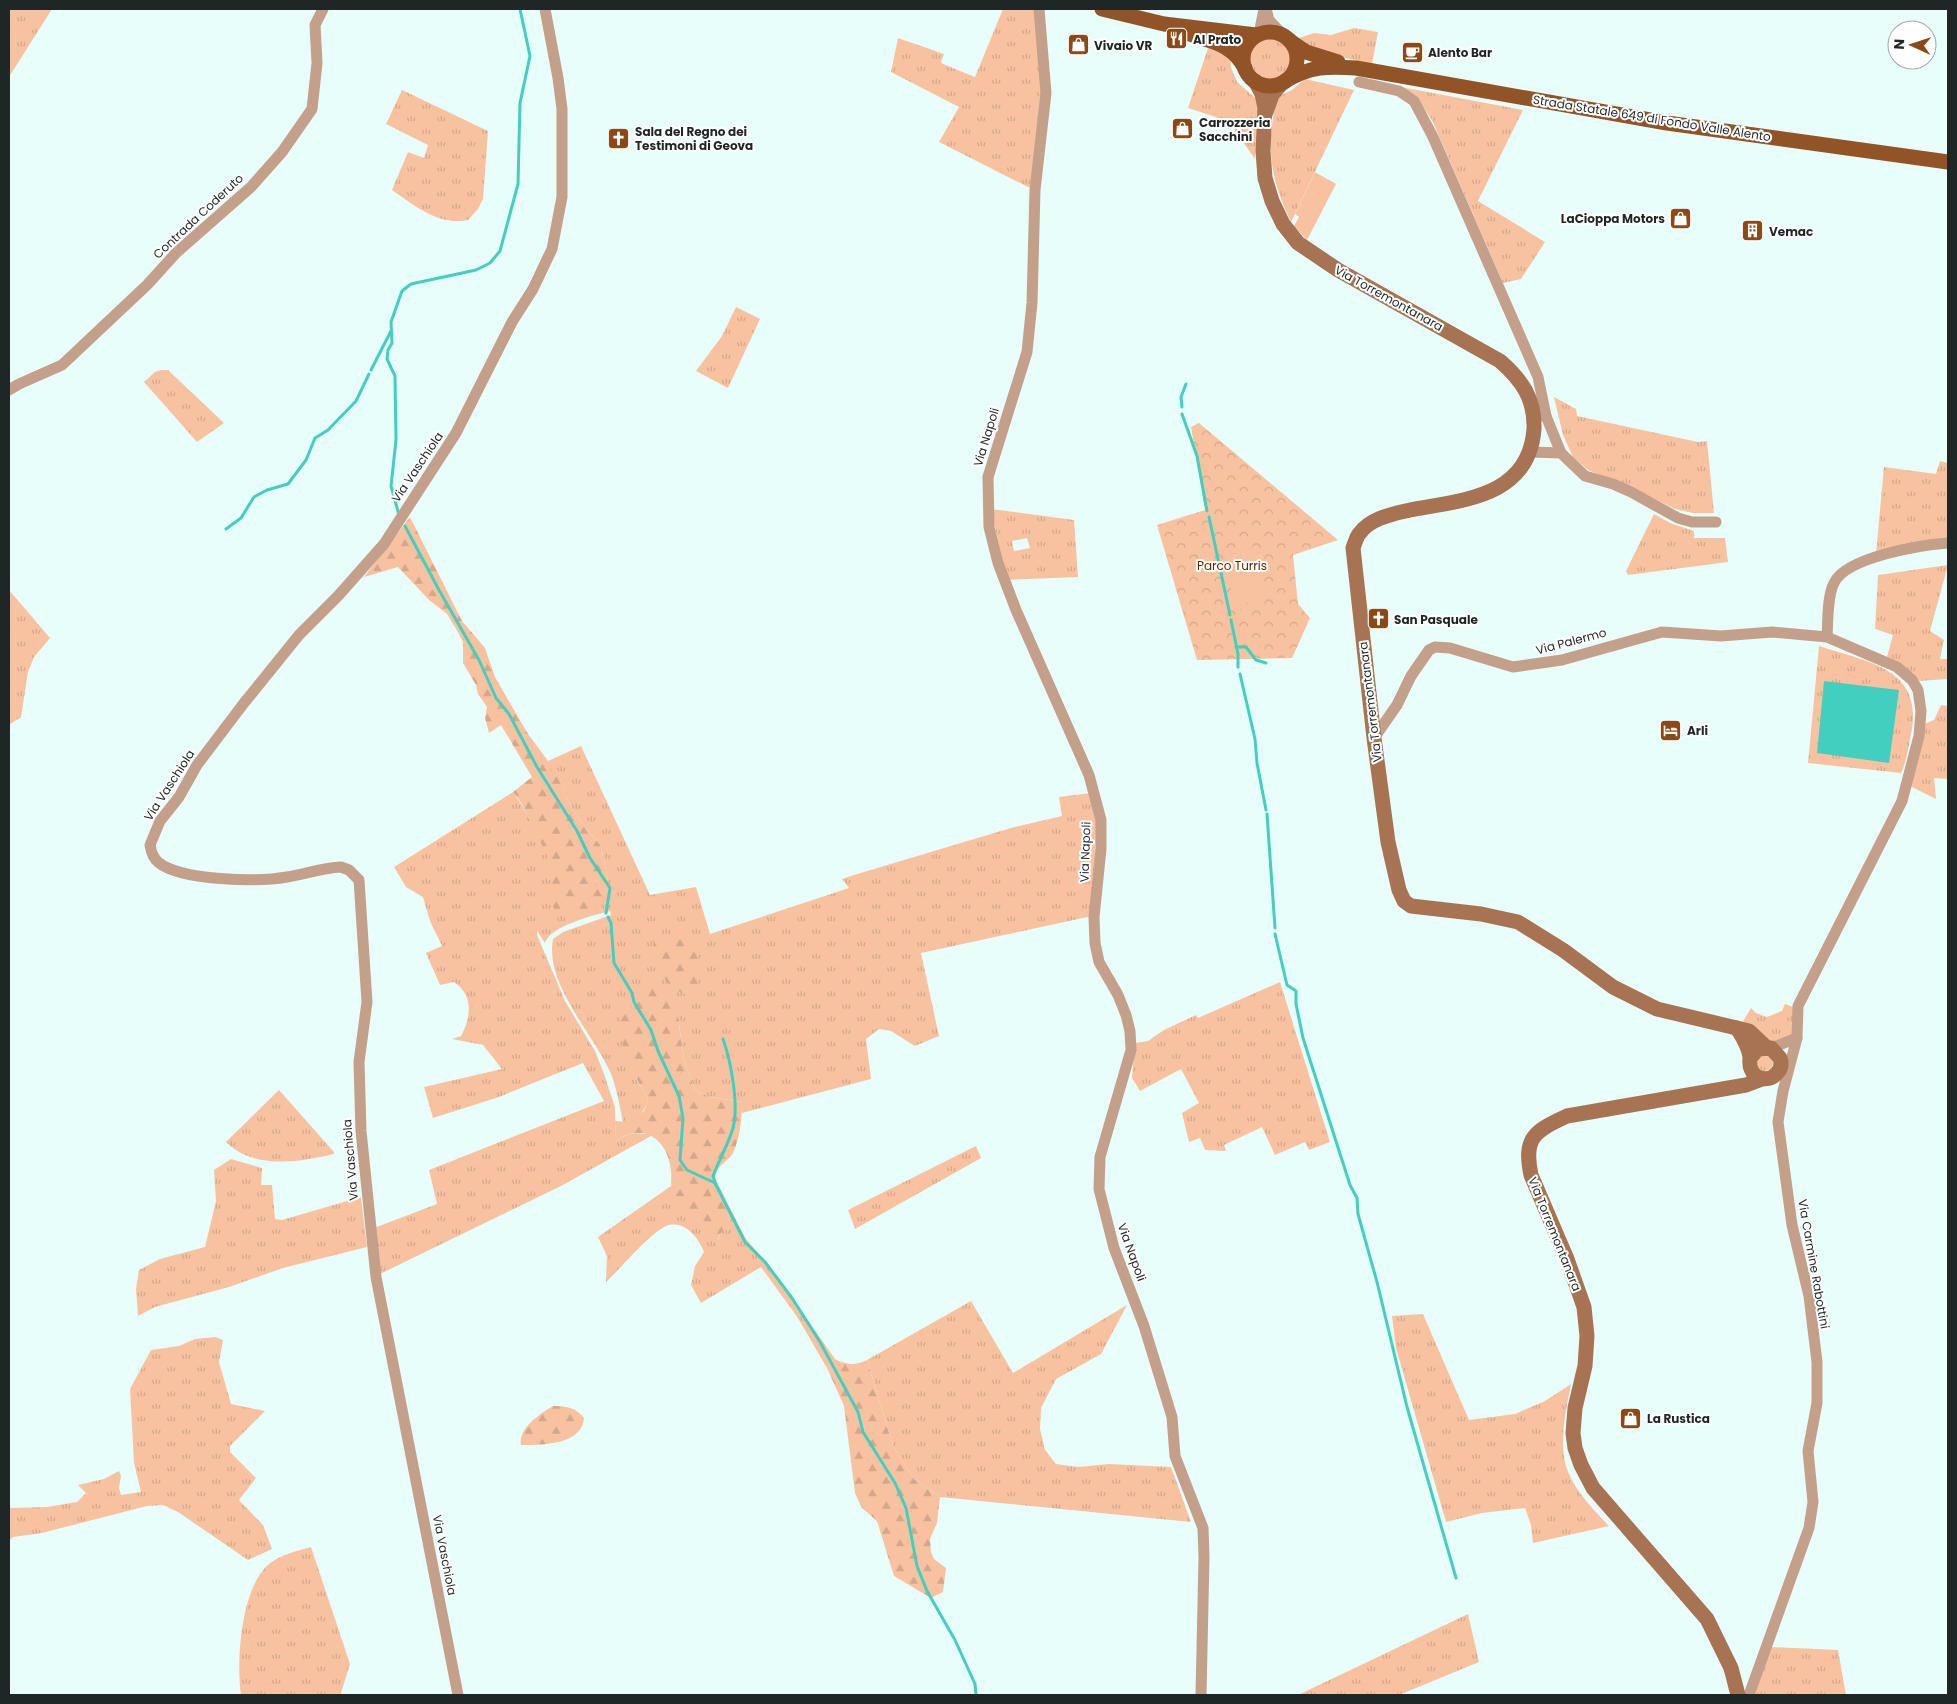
<svg xmlns="http://www.w3.org/2000/svg" width="1957" height="1704" font-family="Poppins,sans-serif">
<style>
.grass{fill:url(#grass-tufts);fill-rule:evenodd}
.forest{fill:url(#forest-firs)}
.park{fill:url(#park-crowns)}
.pitch{fill:#f8c2a1}
.water{fill:#43cfc0}
.lines{fill:none;stroke-linecap:round;stroke-linejoin:round}
.stream{stroke:#43cfc0;stroke-width:3}
.street{stroke:#c49f89;stroke-width:11}
.secondary{stroke:#a77352;stroke-width:15}
.primary{stroke:#925327;stroke-width:15}
.labels{text-anchor:middle;dominant-baseline:central;stroke-width:4;stroke-linejoin:round;paint-order:stroke}
.poi-label{font-size:12px;font-weight:bold;fill:#1e2725;stroke:#fff;text-anchor:start}
.street-label{font-size:12px;fill:#1e2725;stroke:#fff}
.park-label{font-size:12px;fill:#5d2900;stroke:#fff}
</style>
<defs>
<pattern id="grass-tufts" width="24" height="20" patternUnits="userSpaceOnUse" patternTransform="scale(1.25)"><rect width="24" height="20" fill="#f8c2a1"/><path d="M3 7l-1-3M5 7V3M7 7l1-3M15 17l-1-3M17 17v-4M19 17l1-3" fill="none" stroke="#d4a78a"/></pattern>
<pattern id="forest-firs" width="22" height="20" patternUnits="userSpaceOnUse" patternTransform="scale(1.25)"><rect width="22" height="20" fill="#f8c2a1"/><path d="M5 1l3.5 6h-7zM16 11l3.5 6h-7z" fill="#d4a78a"/></pattern>
<pattern id="park-crowns" width="20" height="18" patternUnits="userSpaceOnUse" patternTransform="scale(1.25)"><rect width="20" height="18" fill="#f8c2a1"/><path d="M2 6a3 3 0 1 1 6 0M12 15a3 3 0 1 1 6 0" fill="none" stroke="#d4a78a"/></pattern>
</defs>
<rect width="100%" height="100%" fill="#e7fefa"/>
<g class="grass">
<polygon points="9,9 52,9 9,77"/>
<polygon points="1003,9 1034,9 1042,97 1034,190 939,142 959,107 891,72 898,38 944,54 941,62 943,64 975,77"/>
<polygon points="1354,28 1378,32 1372,64 1311,50 1299,38 1314,33 1331,35"/>
<circle cx="1270" cy="59" r="20"/>
<polygon points="1208,48 1230,56 1231,67 1237,82 1259,101 1255,159 1228,121 1188,108"/>
<path d="M1305,79L1354,90L1291,222C1269,175 1266,148 1277,97L1292,90Z"/>
<polygon points="1401,87 1523,110 1478,201 1545,242 1521,279 1503,283 1432,120 1417,98"/>
<path d="M402,90L488,131L483,199L478,209L468,220C439,226 415,206 392,190L408,152L424,158L428,145L386,124Z"/>
<polygon points="736,307 760,319 728,388 696,371 722,336"/>
<polygon points="161,370 168,370 224,423 197,442 144,382 155,372"/>
<polygon points="1554,397 1576,409 1577,416 1698,442 1707,441 1714,513 1693,513 1675,509 1641,492 1588,470 1573,457 1563,435"/>
<polygon points="1940,461 1948,463 1948,541 1876,554 1884,467 1936,474"/>
<path d="M991,509L1074,520L1078,577L1007,580ZM1027,538L1030,548L1014,551L1012,541Z"/>
<polygon points="1654,514 1670,523 1694,531 1694,538 1725,538 1728,562 1628,575 1626,571"/>
<polygon points="1948,565 1930,631 1944,640 1940,659 1948,659 1948,679 1917,681 1887,657 1893,635 1875,629 1878,575"/>
<polygon points="9,590 50,638 34,657 28,672 21,717 9,725"/>
<path d="M1819,646C1871,663 1927,669 1910,739C1908,750 1906,763 1901,773L1808,763Z"/>
<polygon points="1941,705 1948,706 1948,779 1934,778 1936,799 1910,786 1924,724 1934,720"/>
<path d="M581,746L650,895L696,887L710,934L849,888L842,879L854,875L1011,828L1062,816L1059,797L1091,793L1097,812L1092,916L921,953L939,1036L915,1046L891,1031L879,1029L866,1039L871,1079L742,1113V1102L710,1097L695,1090L684,1060L679,1024L636,1079L648,1099C645,1111 637,1122 623,1123C620,1107 617,1089 611,1074C594,1034 544,984 553,939L563,932L611,915L610,911C594,915 550,926 545,943L537,931V935L565,1001L595,1051L604,1074L615,1107L616,1141C626,1133 637,1133 649,1134L651,1136L561,1186L380,1274L374,1228L437,1204L429,1170L604,1101L583,1063L499,1097L433,1118L424,1087L502,1069L483,1045L452,1039L461,1036C471,1018 474,995 454,982L440,985L426,953L442,946L430,921L423,897L406,887L394,867L513,792C520,800 549,853 551,863C554,876 554,886 550,897L608,880L601,846L578,818L567,799L557,770L548,761Z"/>
<polygon points="1280,982 1330,1142 1309,1150 1305,1142 1275,1155 1262,1127 1224,1145 1226,1151 1205,1150 1200,1138 1189,1142 1182,1113 1199,1103 1181,1069 1140,1091 1132,1078 1135,1043 1148,1041 1164,1030 1196,1015 1198,1018"/>
<polygon points="1785,1004 1796,1008 1793,1035 1775,1044 1742,1023 1751,1008 1756,1013 1767,1017 1782,1011"/>
<circle cx="1765" cy="1063" r="8"/>
<path d="M279,1090L334,1152V1154C299,1162 254,1170 226,1142Z"/>
<polygon points="976,1146 981,1158 855,1229 848,1210"/>
<polygon points="231,1159 262,1168 261,1185 272,1185 275,1219 282,1220 361,1197 367,1247 283,1268 229,1287 155,1307 138,1316 136,1289 139,1270 160,1259 205,1247 216,1201 214,1170"/>
<path d="M671,1186L696,1221L718,1240L720,1234L737,1222L746,1239L775,1273L835,1359L827,1368L798,1318L761,1267L701,1303L691,1285L695,1266L704,1252C699,1238 684,1219 666,1226C649,1234 621,1268 606,1282L607,1256L598,1237Z"/>
<polygon points="971,1301 1013,1373 1127,1305 1101,1354 1056,1379 1041,1408 1040,1429 1045,1450 1056,1464 1078,1467 1109,1464 1171,1467 1191,1522 940,1497 914,1479 893,1446 867,1360"/>
<path d="M1423,1314L1469,1420L1515,1414L1545,1401L1571,1384C1566,1410 1559,1440 1566,1466C1573,1489 1593,1509 1609,1526L1533,1543L1531,1525L1525,1508L1482,1513L1446,1522L1396,1348L1392,1316Z"/>
<polygon points="215,1337 223,1340 219,1362 231,1404 265,1411 230,1446 230,1452 256,1478 239,1500 263,1525 272,1549 248,1560 178,1512 163,1505 147,1506 42,1533 13,1537 9,1541 9,1508 47,1507 77,1502 86,1493 78,1485 104,1479 119,1471 121,1476 119,1488 121,1495 141,1492 134,1463 130,1389 151,1350 179,1346 195,1339"/>
<path d="M311,1547L350,1664L341,1693L342,1695H241C236,1661 241,1587 269,1564C282,1554 297,1551 311,1547Z"/>
<polygon points="1468,1614 1479,1662 1399,1695 1298,1695"/>
<polygon points="1770,1647 1838,1650 1846,1695 1753,1695"/>
</g>
<g class="forest">
<path d="M410,517L462,621L485,648L495,677L528,734L548,761L557,769L567,799L578,818L601,846L608,880L607,892L599,904L573,914L555,911L549,897C559,871 545,852 534,829C527,816 523,803 513,792L532,777L501,725L489,733L485,718L487,707L478,694L476,685L463,663V642L458,632L447,614L429,600L398,567L364,577Z"/>
<path d="M672,936L687,942L699,955V987L692,995C663,993 654,962 653,938Z"/>
<path d="M658,981L672,1001L679,1024L684,1060L695,1090L710,1097L742,1102C742,1118 740,1138 733,1153C727,1163 718,1163 715,1178L737,1222L720,1234L717,1241C701,1227 680,1208 672,1188C670,1183 672,1177 671,1172C670,1154 660,1135 641,1133C632,1133 623,1135 616,1141L615,1121L629,1122L644,1111L648,1099C625,1061 594,998 658,981Z"/>
<path d="M835,1359C847,1365 855,1366 867,1360L893,1446L914,1479L940,1497L937,1523L930,1539L931,1552L934,1559L946,1568L943,1592L931,1598L894,1576L877,1521L862,1508L855,1493L844,1406L827,1368Z"/>
<path d="M553,1406C566,1406 575,1407 584,1418C582,1445 542,1445 521,1445C517,1429 541,1413 553,1406Z"/>
</g>
<polygon class="park" points="1199,423 1338,540 1293,555 1298,604 1310,618 1292,658 1197,660 1157,525 1205,510 1191,427"/>
<g class="pitch">
<polygon points="1315,172 1336,184 1307,240 1294,226 1299,217 1295,214"/>
<polygon points="1252,544 1263,600 1234,605 1224,550"/>
</g>
<polygon class="water" points="1824,681 1899,690 1889,763 1817,753"/>
<g class="lines">
<g class="stream">
<polyline points="371,370 391,331"/>
<polyline points="1182,407 1181,397 1186,384"/>
<polyline points="1182,414 1197,456 1207,511"/>
<polyline points="399,515 391,486 396,440 395,376 387,359 388,350 392,343 391,322 402,291 411,284 476,270 490,263 500,251 518,184 520,103 530,56 520,9"/>
<polyline points="1209,517 1230,615"/>
<polyline points="405,526 439,590 479,660 496,698 509,714 537,767 577,831 590,858 610,888 606,913"/>
<polyline points="226,529 241,518 254,497 267,490 288,484 306,460 315,438 328,430 356,401 369,374"/>
<polyline points="1231,620 1238,654 1238,667"/>
<polyline points="1236,647 1246,647 1256,660 1266,663"/>
<polyline points="1240,674 1255,739 1257,763 1266,810"/>
<polyline points="1267,814 1275,928"/>
<polyline points="608,917 611,923 614,963 632,993 634,1002 651,1030 658,1051 679,1096 683,1118 680,1160 687,1170 715,1183 745,1242 765,1262 792,1298 820,1342 858,1412 863,1432 895,1483 906,1508 917,1566 927,1591 955,1640 975,1684 976,1695"/>
<polyline points="1275,934 1287,985 1296,991 1296,1004 1303,1038 1350,1185 1357,1198 1358,1214 1377,1282 1407,1407 1456,1578"/>
<path d="M715,1183L713,1176C719,1160 728,1145 733,1128C739,1105 731,1061 723,1039"/>
</g>
<g class="street">
<polyline points="1039,9 1046,93 1035,190 1032,303 1027,352 988,477 989,527 998,563 1016,610 1089,775 1101,820 1101,849 1094,917 1095,943 1099,962 1118,995 1126,1015 1130,1031 1131,1050 1100,1157 1099,1189 1114,1248 1144,1326 1172,1417 1175,1456 1203,1528 1204,1557 1201,1695"/>
<polyline points="1266,9 1269,20 1283,35"/>
<polyline points="1259,34 1264,9"/>
<polyline points="1359,82 1399,91 1414,101 1433,137 1538,377 1546,416"/>
<polyline points="9,390 19,384 62,365 147,285 176,253 251,187 282,152 312,109 317,63 315,25 323,9"/>
<polyline points="1538,416 1546,416 1561,453"/>
<polyline points="1531,452 1561,453 1585,476 1613,484 1631,492 1678,518 1692,522 1716,522"/>
<path d="M1827,637C1828,623 1827,596 1834,583C1846,557 1921,545 1948,543"/>
<polyline points="1374,738 1397,705 1411,676 1429,650 1435,647 1450,648 1513,667 1562,660 1662,632 1721,636 1772,632 1827,637 1897,667 1912,680 1918,690 1921,711 1919,736 1902,801 1798,1006 1797,1038 1783,1091 1778,1122 1792,1225 1809,1296 1817,1362 1817,1403 1808,1451 1813,1502 1809,1528 1749,1695"/>
<polyline points="1771,1048 1797,1038"/>
<path d="M458,1695L376,1277L361,1131L359,1062L367,1002L359,880L349,870L341,867C322,868 305,874 287,877C259,882 180,881 158,862C153,858 151,851 150,845L160,821L179,797L197,765L244,703L299,635L338,596L384,544L456,433L512,322L533,289L552,249L562,197V109L558,78L545,9"/>
</g>
<g class="secondary">
<path d="M1255,81L1262,94L1265,108L1263,151L1265,178L1272,201L1283,224L1298,243L1338,270L1500,361C1522,380 1535,399 1534,429C1529,497 1463,500 1410,510C1393,514 1370,518 1359,534C1356,538 1355,543 1353,548L1374,738L1388,842L1399,890L1404,901L1411,906L1481,914L1518,922L1563,950L1613,987L1657,1009L1749,1031L1766,1047"/>
<polyline points="1266,112 1272,95 1282,83"/>
<path d="M1737,1028C1742,1036 1749,1047 1750,1057C1750,1061 1749,1065 1751,1069C1755,1080 1770,1082 1777,1073C1781,1069 1782,1064 1780,1058L1771,1048L1758,1049L1750,1058"/>
<path d="M1738,1695L1731,1668L1707,1619L1593,1488L1581,1465L1575,1448L1573,1433L1575,1408L1585,1366L1587,1336L1584,1307L1567,1259L1531,1175C1523,1137 1535,1131 1567,1116L1746,1085L1762,1079"/>
</g>
<g class="primary">
<polyline points="1102,9 1164,24 1256,35"/>
<path d="M1182,31C1209,43 1229,40 1245,68"/>
<circle cx="1270" cy="59" r="27"/>
<polyline points="1290,41 1306,52 1338,62"/>
<path d="M1285,81C1311,66 1328,66 1356,68L1667,123L1948,162"/>
</g>
</g>
<defs>
<symbol id="restaurant-square" viewBox="-11 -11 22 22"><rect x="-9" y="-9" width="18" height="18" rx="4" fill="#8b4917" stroke="#fff"/><path d="M-5-6h1v4h1v-4h1v4h1v-4h1v5L-1.5 .5V6h-2V.5L-5-1ZM5-6V6H3V1.5H1.5Q1.5-4 5-6Z" fill="#fff"/></symbol>
<symbol id="shop-square" viewBox="-11 -11 22 22"><rect x="-9" y="-9" width="18" height="18" rx="4" fill="#8b4917" stroke="#fff"/><path d="M-5-2.5h2.3a2.7 3.5 0 0 1 5.4 0H5L5.5 6h-11ZM-1.5-2.5h3a1.5 2.3 0 0 0-3 0Z" fill="#fff"/></symbol>
<symbol id="cafe-square" viewBox="-11 -11 22 22"><rect x="-9" y="-9" width="18" height="18" rx="4" fill="#8b4917" stroke="#fff"/><path d="M-5.5-4.5H6V0H3Q3 3.5 0 3.5H-2.5Q-5.5 3.5-5.5 0ZM3-3.2v2h1.7v-2ZM-6 4.5H4V6H-6Z" fill="#fff"/></symbol>
<symbol id="church-square" viewBox="-11 -11 22 22"><rect x="-9" y="-9" width="18" height="18" rx="4" fill="#8b4917" stroke="#fff"/><path d="M-1.2-6h2.4v3.5h3.3v2.4h-3.3V6h-2.4V-.1h-3.3v-2.4h3.3Z" fill="#fff"/></symbol>
<symbol id="building-square" viewBox="-11 -11 22 22"><rect x="-9" y="-9" width="18" height="18" rx="4" fill="#8b4917" stroke="#fff"/><path d="M-4-6H4V6H1V3H-1V6H-4ZM-2.5-4.3h1.7v1.8h-1.7ZM.8-4.3h1.7v1.8H.8ZM-2.5-1h1.7V.8h-1.7ZM.8-1h1.7V.8H.8Z" fill="#fff"/></symbol>
<symbol id="hotel-square" viewBox="-11 -11 22 22"><rect x="-9" y="-9" width="18" height="18" rx="4" fill="#8b4917" stroke="#fff"/><path d="M-6-4.5h1.5V1H6V5H4.5V3h-9V5H-6ZM-4 0a1.8 1.8 0 1 1 3.6 0ZM.5 0V-2.5h3Q6-2.5 6 0Z" fill="#fff"/></symbol>
</defs>
<g fill-rule="evenodd">
<use href="#restaurant-square" x="1164" y="26" width="25" height="25"/>
<use href="#shop-square" x="1066" y="32" width="25" height="25"/>
<use href="#cafe-square" x="1400" y="40" width="25" height="25"/>
<use href="#shop-square" x="1170" y="116" width="25" height="25"/>
<use href="#church-square" x="606" y="126" width="25" height="25"/>
<use href="#shop-square" x="1668" y="206" width="25" height="25"/>
<use href="#building-square" x="1740" y="218" width="25" height="25"/>
<use href="#church-square" x="1366" y="606" width="25" height="25"/>
<use href="#hotel-square" x="1658" y="718" width="25" height="25"/>
<use href="#shop-square" x="1618" y="1406" width="25" height="25"/>
</g>
<g class="labels">
<g class="poi-label">
<text x="1193" y="39">Al Prato</text>
<text x="1094" y="45">Vivaio VR</text>
<text x="1428" y="52">Alento Bar</text>
<text x="1199" y="122">Carrozzeria<tspan x="1199" dy="14">Sacchini</tspan></text>
<text x="635" y="131">Sala del Regno dei<tspan x="635" dy="14">Testimoni di Geova</tspan></text>
<text x="1665" y="218" text-anchor="end">LaCioppa Motors</text>
<text x="1769" y="231">Vemac</text>
<text x="1394" y="619">San Pasquale</text>
<text x="1687" y="730">Arli</text>
<text x="1647" y="1418">La Rustica</text>
</g>
<g class="street-label">
<text transform="translate(1652 118) rotate(9)">Strada Statale 649 di Fondo Valle Alento</text>
<text transform="translate(198 216) rotate(-43)">Contrada Coderuto</text>
<text transform="translate(1389 298) rotate(29)">Via Torremontanara</text>
<text transform="translate(986 437) rotate(-73)">Via Napoli</text>
<text transform="translate(417 467) rotate(-56)">Via Vaschiola</text>
<text transform="translate(1571 641) rotate(-15)">Via Palermo</text>
<text transform="translate(1370 702) rotate(-97)">Via Torremontanara</text>
<text transform="translate(169 785) rotate(-57)">Via Vaschiola</text>
<text transform="translate(1085 852) rotate(-88)">Via Napoli</text>
<text transform="translate(350 1160) rotate(-95)">Via Vaschiola</text>
<text transform="translate(1555 1234) rotate(68)">Via Torremontanara</text>
<text transform="translate(1132 1252) rotate(70)">Via Napoli</text>
<text transform="translate(1814 1264) rotate(80)">Via Carmine Rabottini</text>
<text transform="translate(445 1555) rotate(79)">Via Vaschiola</text>
</g>
<g class="park-label">
<text x="1232" y="565">Parco Turris</text>
</g>
</g>
<rect width="1957" height="1704" fill="none" stroke="#1e2725" stroke-width="20"/>
<g transform="translate(1912 45) rotate(273)"><circle r="24" fill="#ffffff" stroke="#a5a9a8"/>
<path d="M0-4L9 19L0 12L-9 19Z" fill="#8b4917"/>
<text y="-8" font-size="14" font-weight="bold" text-anchor="middle" fill="#1e2725">N</text>
</g>
</svg>
